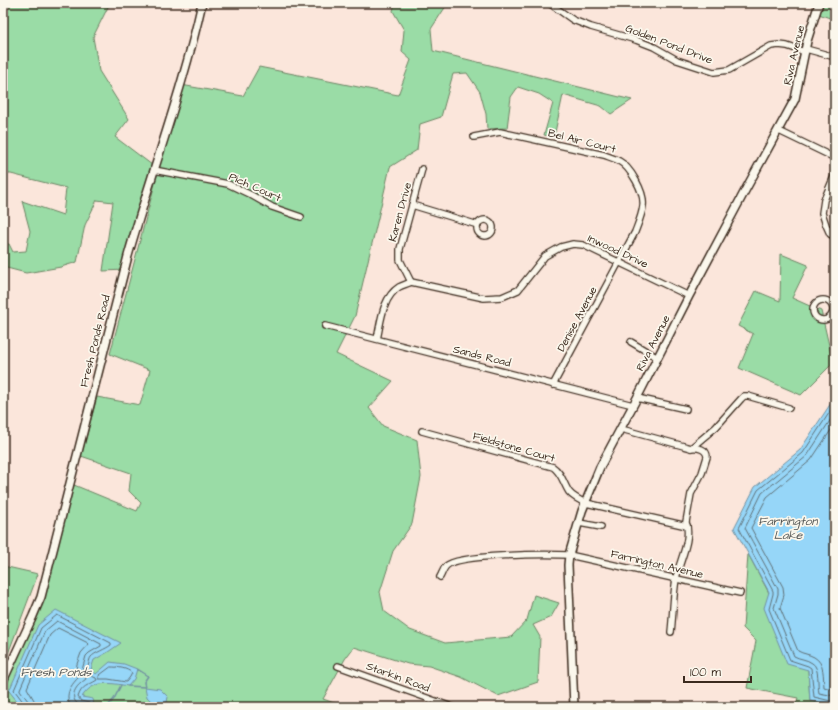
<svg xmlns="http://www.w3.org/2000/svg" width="838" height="710" font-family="'Architects Daughter',sans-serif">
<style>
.green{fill:#9adca6;stroke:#6a8362}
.water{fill:#96d6f8;stroke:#7291a1}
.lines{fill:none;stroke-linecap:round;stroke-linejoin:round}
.shore{stroke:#5f6f75;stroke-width:1}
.stream{stroke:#7291a1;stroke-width:1.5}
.street-casing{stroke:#3b2a1e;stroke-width:8}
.secondary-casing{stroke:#3b2a1e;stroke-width:10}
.street{stroke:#fbf7ec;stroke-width:5.5}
.secondary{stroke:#fbf7ec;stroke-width:7}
.labels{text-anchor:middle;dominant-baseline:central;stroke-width:3.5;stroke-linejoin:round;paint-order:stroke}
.street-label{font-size:11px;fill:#3b2a1e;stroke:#fbf7ec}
.water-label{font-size:12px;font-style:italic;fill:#525554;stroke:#fbf7ec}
</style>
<rect width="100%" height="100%" fill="#fbe6db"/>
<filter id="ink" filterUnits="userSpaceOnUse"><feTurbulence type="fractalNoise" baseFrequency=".025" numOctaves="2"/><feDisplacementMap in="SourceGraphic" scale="8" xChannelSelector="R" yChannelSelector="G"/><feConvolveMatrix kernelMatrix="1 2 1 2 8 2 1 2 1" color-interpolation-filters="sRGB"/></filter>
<g filter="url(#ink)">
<g class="green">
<polygon points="3,3 110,3 93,37 99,71 129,119 115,137 152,165 126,270 103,271 113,202 97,200 85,225 77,262 61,267 26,273 3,267 3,244 9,244 13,252 26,251 30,231 22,201 63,215 66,188 11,174 3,174"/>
<polygon points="395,3 448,3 431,29 433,51 632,100 611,114 601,106 563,95 554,137 544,135 553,103 539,94 518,87 511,97 507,128 487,129 486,114 480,92 467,73 453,74 441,117 420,124 417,150 390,167 355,316 336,354 393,381 369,408 383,426 417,440 421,477 412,524 393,551 380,592 384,611 410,630 445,643 511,637 527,620 534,595 559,603 551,617 533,625 540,637 538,682 498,696 461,677 429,666 408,664 354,647 345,659 323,699 345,707 3,707 3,678 34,611 58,519 74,485 137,511 141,503 129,491 131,473 81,456 97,397 140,405 150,370 110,354 181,85 243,96 259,67 398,95 411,60 402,52 404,30 393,11"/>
<polygon points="822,3 835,3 835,20 819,14"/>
<polygon points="781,254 808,265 792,298 821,311 831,354 835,356 835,363 834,362 801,395 739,368 753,334 738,326 756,291 780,301"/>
<polygon points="748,554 769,593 808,670 810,701 835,706 835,707 795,707 798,698 747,688 756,641 743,628"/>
<polygon points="3,566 38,574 3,667"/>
</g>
<g class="water">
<polygon points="835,397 835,706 810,701 808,670 787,664 764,608 769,592 734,528 755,487 800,450"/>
<path d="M56,610L121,643L108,652L94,660L91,669L96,674L110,662L124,664L137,669L134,679L128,686C111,683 93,679 82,697L93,699L94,707L21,706L9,691L38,625Z"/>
<polygon points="145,687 160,689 168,697 166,707 155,707 155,705 147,697"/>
</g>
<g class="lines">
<g class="shore">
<polyline points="835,404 803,453 758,490 739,528 773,591 773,594 769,609 790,660 808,666 811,668 814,697 835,702"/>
<path d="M835,413L807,456L762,493L745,528L778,589V594L774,608L794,656C799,659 807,659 812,663C820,667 817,685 819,693L835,696"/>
<path d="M835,424L811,460L767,497L751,528L783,587L784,595L780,608L798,651C803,654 809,654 814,657C825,663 823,677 824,687L835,690"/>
<path d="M111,667C118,667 127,668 132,673L130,677L126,682L108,679H99V676Z"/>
<path d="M25,707L24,703L15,691L14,690L41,628L57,615L111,643V645C106,649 94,653 91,657C90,658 89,662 89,663C86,671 88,675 96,678L97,680C88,686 82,685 78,697L81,701L89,703L90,707"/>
<path d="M30,707L28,701L20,690V689L45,631L57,621L101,644V646L89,653L86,656L82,670L83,673L86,679C85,680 83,681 81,683C71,691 70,704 85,707"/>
<path d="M36,707L34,700L27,688L50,635L58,628L88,643L89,644L81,653L77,664L76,670L78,678C70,686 64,696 71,707"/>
</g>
<g class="stream">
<polyline points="128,686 145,687 144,682 148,676 137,669"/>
<polyline points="107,707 114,699 121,685"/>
</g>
<defs>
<g id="street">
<polyline points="549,3 573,20 591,27 636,40 654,47 677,60 714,72 729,70 771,46 779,45 787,46 805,52"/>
<polyline points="806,49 835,57"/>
<polyline points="779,131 835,158"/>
<path d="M474,137L500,132L604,155C609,157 614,158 619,161C630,167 645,192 643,206C642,215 638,224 635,232L553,385"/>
<polyline points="154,170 228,184 251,195 272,207 301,217"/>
<polyline points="835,174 824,200 822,213 826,225 830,234 835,237"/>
<polyline points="412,205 478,225"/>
<circle cx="485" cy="228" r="8"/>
<polyline points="411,282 484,298 502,297 518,290 545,256 561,247 573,244 583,245 689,296"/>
<polyline points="411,282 400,260 400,249 422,169"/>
<circle cx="823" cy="310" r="10"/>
<polyline points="325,326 633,405"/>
<path d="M377,339C381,322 382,298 399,287C403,285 407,284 411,282"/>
<polyline points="631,342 658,358"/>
<polyline points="637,398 686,409"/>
<path d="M621,429L691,448C698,447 707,449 707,457L702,473L691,494L686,522C692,540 679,561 676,579C673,597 673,615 671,632"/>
<path d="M422,431L553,467C562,473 563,483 569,492C573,497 579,500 586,503L687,526"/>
<polyline points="691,448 716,427 741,399 744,396 748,396 789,408"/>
<polyline points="579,523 601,527"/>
<path d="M440,577C442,574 443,569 446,566C458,554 549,554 569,555L740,593"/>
<polyline points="338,666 452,707"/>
</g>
<g id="secondary">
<path d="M3,681L33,616L41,597L128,256C152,171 183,89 202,3"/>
<polyline points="574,707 568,565 569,555 582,511 600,467 637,398 689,296 747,187 795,99 807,41 819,3"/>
</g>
</defs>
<use href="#street" class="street-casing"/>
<use href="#secondary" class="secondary-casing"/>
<use href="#street" class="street"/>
<use href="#secondary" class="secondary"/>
</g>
</g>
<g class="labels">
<g class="street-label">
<text transform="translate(669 44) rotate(21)">Golden Pond Drive</text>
<text transform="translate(794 55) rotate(-77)">Riva Avenue</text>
<text transform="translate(582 141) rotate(14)">Bel Air Court</text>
<text transform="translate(255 187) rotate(24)">Pich Court</text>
<text transform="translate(400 212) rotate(-75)">Karen Drive</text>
<text transform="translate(618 251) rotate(25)">Inwood Drive</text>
<text transform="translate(577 319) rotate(-62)">Denise Avenue</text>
<text transform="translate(95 341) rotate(-76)">Fresh Ponds Road</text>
<text transform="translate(653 343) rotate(-63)">Riva Avenue</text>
<text transform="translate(482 356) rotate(14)">Sands Road</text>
<text transform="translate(514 447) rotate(16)">Fieldstone Court</text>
<text transform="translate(657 564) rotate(13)">Farrington Avenue</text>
<text transform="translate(398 677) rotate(20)">Starkin Road</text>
</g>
<g class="water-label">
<text x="788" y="521">Farrington<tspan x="788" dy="14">Lake</tspan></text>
<text x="56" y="672">Fresh Ponds</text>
</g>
</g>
<rect width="838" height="710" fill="none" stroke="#fbf7ec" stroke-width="16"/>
<rect x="8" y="8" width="822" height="694" fill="none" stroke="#3b2a1e" stroke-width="1.5" filter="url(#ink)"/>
<path d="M684 676v6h67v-6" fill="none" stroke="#3b2a1e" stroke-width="2"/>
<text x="690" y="676" font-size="12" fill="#3b2a1e" stroke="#fbf7ec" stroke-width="3" paint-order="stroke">100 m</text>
</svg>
